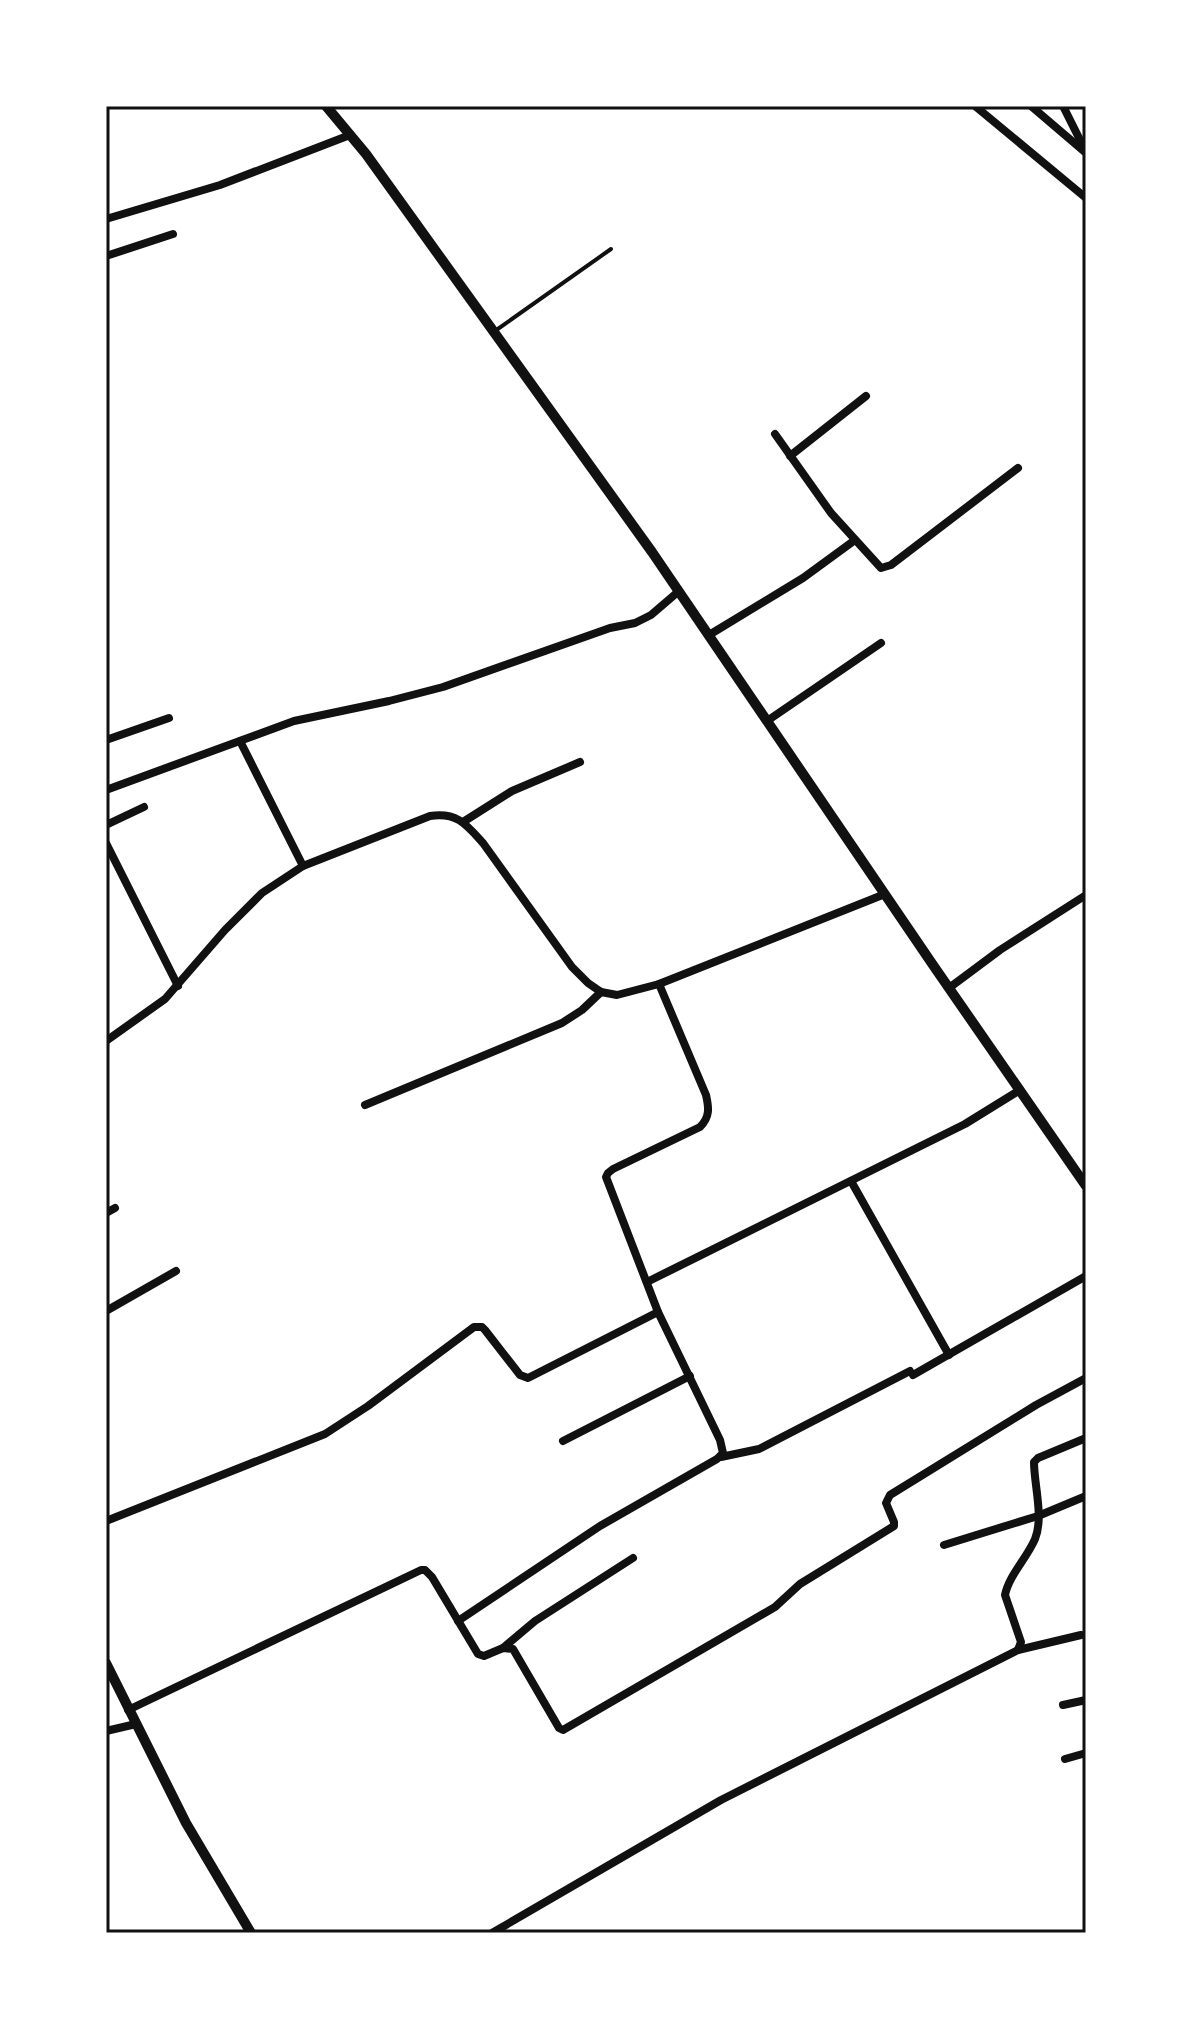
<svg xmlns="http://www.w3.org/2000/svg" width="1192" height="2039" font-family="'PT Sans Narrow',sans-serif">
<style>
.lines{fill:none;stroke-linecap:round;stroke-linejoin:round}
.service{stroke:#111;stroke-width:4}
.minor{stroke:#111;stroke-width:8}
.tertiary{stroke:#111;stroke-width:10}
.neatline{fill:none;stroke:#111;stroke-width:3}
</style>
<rect width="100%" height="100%" fill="#fff"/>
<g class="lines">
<polyline class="service" points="495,331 611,249"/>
<g class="minor">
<polyline points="975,106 1086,198"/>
<polyline points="1031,106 1086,153"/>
<polyline points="1063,106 1084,148"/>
<polyline points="106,219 220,185 350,135"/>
<polyline points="106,256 173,234"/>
<polyline points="775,434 831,513 881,568 891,565 1018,468"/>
<polyline points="790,456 866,396"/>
<polyline points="709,635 803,578 855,540"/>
<polyline points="767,721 881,643"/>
<polyline points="106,740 169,718"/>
<polyline points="240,741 303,866"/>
<polyline points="106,790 294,721 389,701 443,687 610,628 635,623 651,615 679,591"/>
<polyline points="463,822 512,791 580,762"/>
<polyline points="106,825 144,807"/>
<polyline points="106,843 178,986"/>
<polyline points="949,988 1000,950 1086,895"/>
<path d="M106,1041L165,999L225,930L262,893L303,866L430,816C457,812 466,824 483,843L572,967L588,983L601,992L617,995L659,984L885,894"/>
<polyline points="365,1105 562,1023 582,1010 601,992"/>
<polyline points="851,1181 949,1355"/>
<polyline points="106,1213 115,1208"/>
<polyline points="647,1282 965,1124 1020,1090"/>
<polyline points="106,1311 176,1271"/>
<polyline points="913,1375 1086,1276"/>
<polyline points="563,1441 690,1376"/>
<polyline points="721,1457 759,1449 910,1371"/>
<polyline points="106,1521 325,1434 368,1406 474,1327 482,1327 485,1330 520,1375 528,1378 658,1312"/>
<polyline points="944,1545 1038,1516 1086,1496"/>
<path d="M458,1621L600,1526L717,1459L723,1453L720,1440L658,1312L606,1177L608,1173L613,1169L700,1127C710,1117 709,1108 706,1095L659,984"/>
<polyline points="503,1648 535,1621 633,1558"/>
<polyline points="1018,1650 1081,1635"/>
<polyline points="1063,1705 1086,1700"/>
<polyline points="128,1710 421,1570 425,1570 432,1577 478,1654 484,1656 503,1648 513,1649 559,1728 563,1730 775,1607 800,1584 894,1526 894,1522 886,1503 890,1495 1036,1405 1086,1378"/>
<polyline points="106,1731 136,1724"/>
<polyline points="1065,1759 1086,1753"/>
<path d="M492,1933L721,1800L1018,1650L1021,1642L1005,1595C1009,1575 1027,1558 1035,1539C1044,1517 1034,1485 1034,1462L1038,1458L1086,1438"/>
</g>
<g class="tertiary">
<polyline points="326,106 366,154 652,552 933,965 1086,1186"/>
<polyline points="106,1663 186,1823 251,1933"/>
</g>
</g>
<rect width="1192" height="2039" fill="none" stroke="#ffffff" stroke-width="216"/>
<rect x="108" y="108" width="976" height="1823" class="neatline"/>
</svg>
